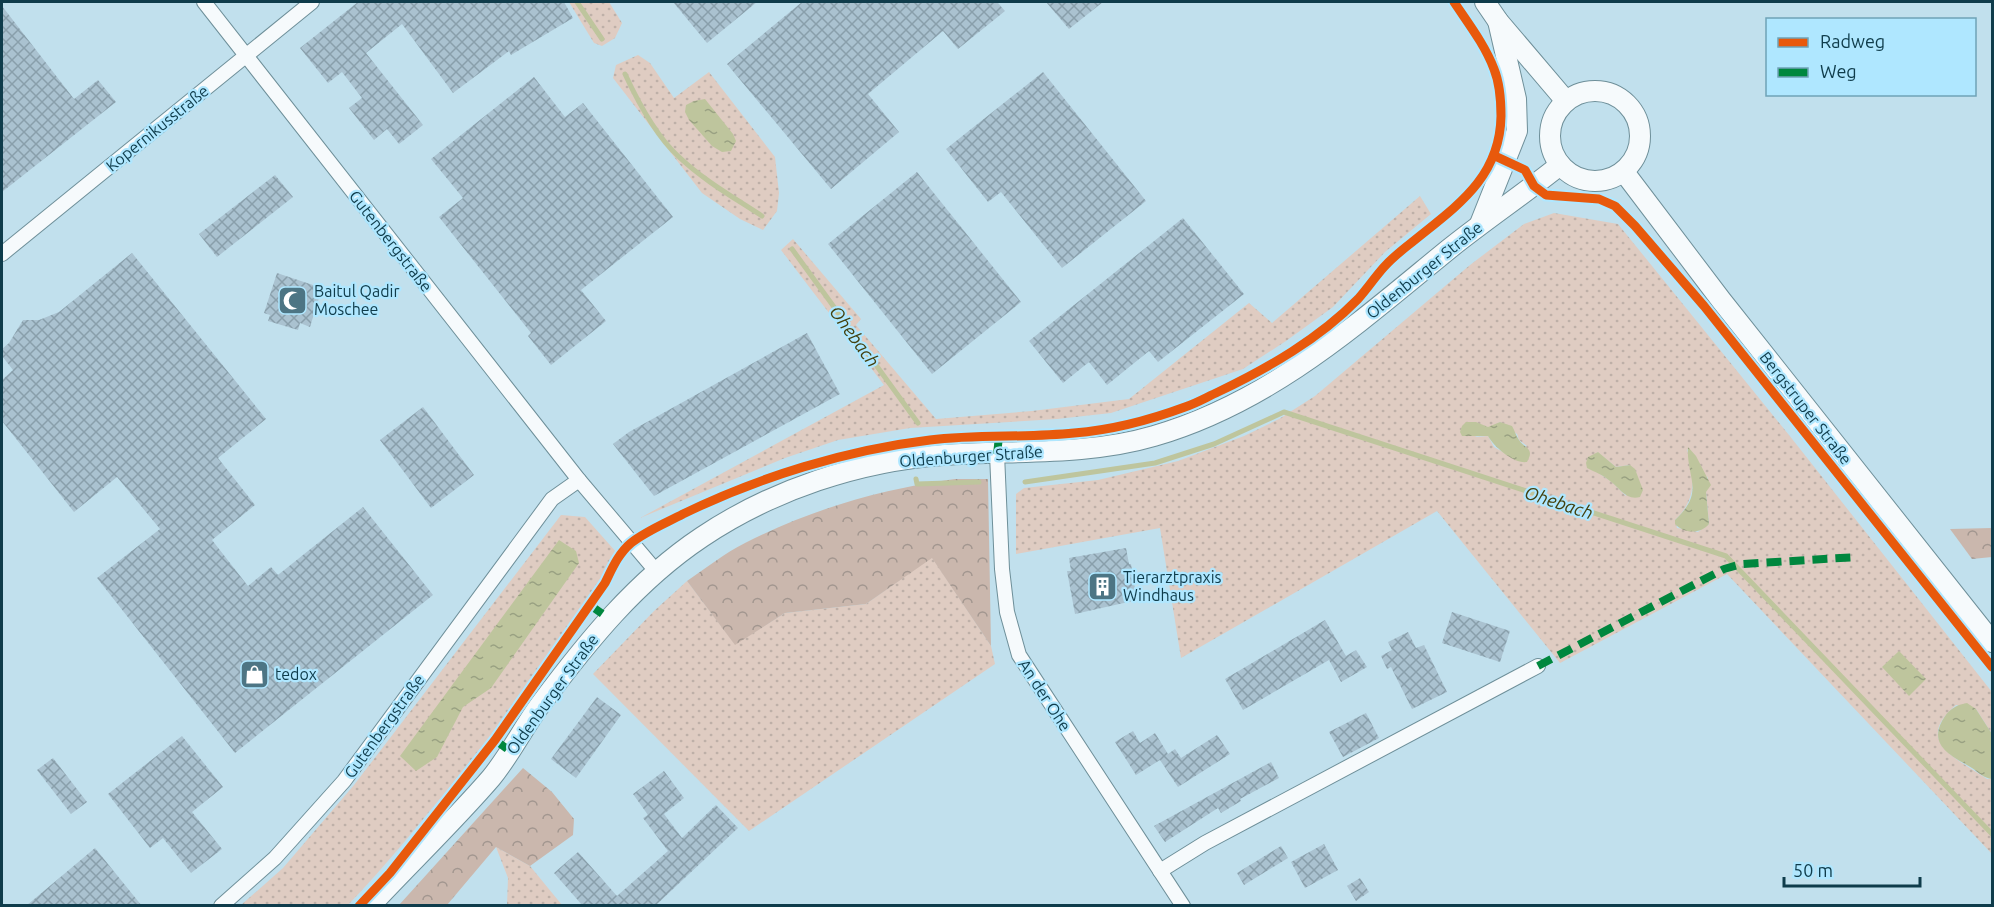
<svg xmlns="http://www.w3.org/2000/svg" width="1994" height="907" font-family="Ubuntu,sans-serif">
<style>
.green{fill:url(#green-dots);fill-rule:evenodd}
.forest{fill:url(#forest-crowns)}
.water{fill:url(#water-ripples)}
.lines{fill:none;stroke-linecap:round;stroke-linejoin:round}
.stream{stroke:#bec59d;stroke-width:5}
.building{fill:url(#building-cross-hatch)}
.minor-casing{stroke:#6e8f99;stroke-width:16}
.secondary-casing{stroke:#6e8f99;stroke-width:22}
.minor{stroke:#f6fafc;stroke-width:14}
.secondary{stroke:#f6fafc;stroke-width:20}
.quiet{stroke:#00873e;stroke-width:8;stroke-dasharray:15 8;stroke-linecap:butt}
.cycleway-casing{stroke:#afe7ff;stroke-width:13}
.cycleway{stroke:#e8590c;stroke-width:9}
.labels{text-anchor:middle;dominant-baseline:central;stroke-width:4.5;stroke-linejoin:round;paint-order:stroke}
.street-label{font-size:16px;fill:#0f3c4b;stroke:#afe7ff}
.poi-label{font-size:16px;fill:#0f3c4b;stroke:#afe7ff;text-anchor:start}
.water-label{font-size:18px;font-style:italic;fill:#43400e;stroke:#afe7ff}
</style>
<defs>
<pattern id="green-dots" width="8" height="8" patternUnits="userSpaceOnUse" patternTransform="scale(1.5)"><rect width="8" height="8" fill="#dfccc2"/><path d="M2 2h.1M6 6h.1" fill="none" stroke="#beb0a8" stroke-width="1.8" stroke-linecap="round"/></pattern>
<pattern id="forest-crowns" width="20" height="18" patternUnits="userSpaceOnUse" patternTransform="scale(1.5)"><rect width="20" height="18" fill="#cab7ad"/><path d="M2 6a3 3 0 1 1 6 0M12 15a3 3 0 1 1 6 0" fill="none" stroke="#a2968f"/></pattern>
<pattern id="water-ripples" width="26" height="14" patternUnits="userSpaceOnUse" patternTransform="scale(1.5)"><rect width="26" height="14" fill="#bec59d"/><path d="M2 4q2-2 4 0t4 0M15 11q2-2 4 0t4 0" fill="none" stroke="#99a182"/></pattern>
<pattern id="building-cross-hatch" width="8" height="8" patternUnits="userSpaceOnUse" patternTransform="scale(1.5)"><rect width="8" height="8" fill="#aac2d0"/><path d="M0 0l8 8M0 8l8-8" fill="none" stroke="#899fab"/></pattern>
</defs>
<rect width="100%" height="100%" fill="#c1e0ed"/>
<g class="green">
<polygon points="569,2 609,2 622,23 615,38 602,46 594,43"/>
<polygon points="638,55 650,63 674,98 709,72 775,157 779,193 777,211 763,230 740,219 702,193 613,78 616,65"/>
<polygon points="1420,196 1431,214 1385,252 1333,307 1286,341 1243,369 1111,413 1057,419 910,428 838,440 785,458 640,518 884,385 781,250 793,239 861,319 856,325 936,419 1032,411 1129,399 1249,303 1272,323"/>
<path d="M1554,213L1618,224L1789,435L1992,692V734L1976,709L1956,705C1912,742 1958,759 1987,779H1992V854L1727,574L1560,663L1437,511L1181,658L1160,528L1016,554V494L1024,488L1098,480L1178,461L1244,436L1279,419L1315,396L1470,265L1524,224ZM1500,422L1517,434L1519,440L1527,446L1508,455L1494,447L1488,436L1475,437ZM1687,449C1698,458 1698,468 1708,478L1706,492L1709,524L1698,532L1677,528L1675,520C1698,498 1694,477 1687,449ZM1597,452L1616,467L1630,465L1626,496L1612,482L1600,474Z"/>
<path d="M561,515L585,517L617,553C569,634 511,710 452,784C418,825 385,867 348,905L240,906L283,868L354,785Z"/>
<polygon points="932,557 991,646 995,664 749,831 593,674 654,611 687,581 735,644 785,613 866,604"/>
<polygon points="496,847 530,866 562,905 507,905 508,878"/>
</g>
<g class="forest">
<path d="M955,479H988L991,646L932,558L866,604L785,613L735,645L687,581C706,568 725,553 745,543C812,509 881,489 955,479Z"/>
<polygon points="1992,528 1992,557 1972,559 1950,529"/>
<polygon points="523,768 552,792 574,819 573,835 530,866 496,847 447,905 399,905"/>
</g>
<g class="water">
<polygon points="705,99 733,134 736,141 731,151 722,152 712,146 689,120 685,112 686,105 694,101"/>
<path d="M1466,422H1476L1488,427L1500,422L1512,426C1515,431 1516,436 1519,440C1525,449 1535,448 1527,462C1514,464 1494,447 1488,436H1462L1460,432L1462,426Z"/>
<path d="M1688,447L1696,456L1711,485L1706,492L1709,524C1701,534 1684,534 1675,524V520C1706,491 1686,478 1688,447Z"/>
<path d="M1598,452L1616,467L1630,465L1635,469L1643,490L1640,497C1626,501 1620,488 1610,481C1603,475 1595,472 1587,468L1586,463L1588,457Z"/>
<polygon points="559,540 576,551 579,563 491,688 463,707 437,757 416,771 400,756"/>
<polygon points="1899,651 1926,679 1909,696 1882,667"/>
<path d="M1967,703L1976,709L1992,734V779C1984,778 1979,773 1972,768C1954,757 1928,747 1942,721C1948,710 1955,705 1967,703Z"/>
</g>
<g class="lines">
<g class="stream">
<polyline points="577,2 602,39"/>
<path d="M625,74C638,102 655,135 678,156C703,180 733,197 762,216"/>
<polyline points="792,249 918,423"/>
<polyline points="916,479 917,484 979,482"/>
<polyline points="1025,482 1155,463 1214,444 1284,412 1726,556 1992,834"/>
</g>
</g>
<g class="building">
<polygon points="358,2 564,2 573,18 511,55 509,51 453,93 402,24 366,53 423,125 399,144 387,129 374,140 349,108 362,98 342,72 328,83 300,48"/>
<polygon points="673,2 757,2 707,43"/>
<polygon points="802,2 997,2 1005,11 958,49 943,31 868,94 899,132 831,189 727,64"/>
<polygon points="1046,2 1103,2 1069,29"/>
<polygon points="2,6 74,99 98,80 116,102 2,192"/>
<polygon points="1043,72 1146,201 1062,268 1001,192 988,202 946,149"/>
<polygon points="534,77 565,117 583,103 673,217 581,290 606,321 551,365 528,336 531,333 439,217 463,198 431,159"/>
<polygon points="917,172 1021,302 932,374 828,244"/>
<polygon points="275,175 293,197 217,257 199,234"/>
<polygon points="1183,218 1244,294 1158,362 1149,351 1107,385 1089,362 1063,383 1029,341"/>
<polygon points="132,253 266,419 218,458 255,505 212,540 248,586 271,567 278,575 363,507 433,595 235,753 97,578 160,529 117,477 74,512 2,421 2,380 13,370 2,356 2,349 9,343 23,320 39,320 59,312"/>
<polygon points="277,273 322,288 310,327 300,323 298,330 268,321 270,315 264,313"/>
<polygon points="807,333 840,394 654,496 613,444 629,432"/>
<polygon points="423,407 474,475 431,508 380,440"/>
<polygon points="1126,548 1129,564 1131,564 1137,600 1075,614 1067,571 1071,571 1069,558"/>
<polygon points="1452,612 1510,631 1500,662 1442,643"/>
<polygon points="1325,620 1346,656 1356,650 1367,667 1341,682 1329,660 1243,710 1225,679"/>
<polygon points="1408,632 1416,648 1424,645 1447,692 1412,709 1391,667 1387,669 1381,656 1392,650 1388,642"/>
<polygon points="597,697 621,715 576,778 551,759"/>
<polygon points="1366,713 1379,738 1343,757 1329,732"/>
<polygon points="1133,731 1140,743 1155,733 1168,754 1175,749 1181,758 1217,735 1230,754 1178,787 1160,760 1136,775 1115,742"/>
<polygon points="182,736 223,787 192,812 222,849 191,873 163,838 150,848 108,794"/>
<polygon points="53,758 87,802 71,814 37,770"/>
<polygon points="1271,762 1279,778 1240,799 1241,801 1221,813 1218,808 1165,842 1154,826"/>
<polygon points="664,771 684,798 664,814 682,838 716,805 738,828 655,906 583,906 554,873 578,852 617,896 668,851 643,818 648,815 633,794"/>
<polygon points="1324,844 1338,870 1305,888 1291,862"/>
<polygon points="1281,846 1288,858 1244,885 1237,873"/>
<polygon points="95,848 142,906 26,906"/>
<polygon points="1360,878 1369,892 1356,901 1347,886"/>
</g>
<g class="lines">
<defs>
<g id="minor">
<polyline points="204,2 579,480 656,571"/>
<polyline points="2,254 312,2"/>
<polyline points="997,454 1002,569 1007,612 1019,655 1183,906"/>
<polyline points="1160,871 1205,843 1538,666"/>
<polyline points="221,906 275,858 344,781 552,499 579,480"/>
</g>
<g id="secondary">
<polyline points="1485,2 1498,21 1566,101"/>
<circle cx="1595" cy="136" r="45"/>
<polyline points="1624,172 1721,300 1992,642"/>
<polyline points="1480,224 1517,131 1516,99 1498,21"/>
<path d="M370,906C410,863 453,822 491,778C510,755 523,728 540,705C587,642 636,581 702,537C772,490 859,461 943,455C1013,450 1086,456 1154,436C1271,402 1357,324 1449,249C1485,220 1524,194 1560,165"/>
</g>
</defs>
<use href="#minor" class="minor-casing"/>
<use href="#secondary" class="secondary-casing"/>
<use href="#minor" class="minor"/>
<use href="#secondary" class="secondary"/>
<g class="quiet">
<polyline points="997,454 999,437"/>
<polyline points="590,605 608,618"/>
<polyline points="1538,666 1724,569 1742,564 1858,557"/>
<polyline points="495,740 510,751"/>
</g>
<defs>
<g id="cycleway">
<polyline points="1495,156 1525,170 1534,186 1546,195 1599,199 1615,206 1635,226 1704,306 1992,667"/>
<path d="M359,906L390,873L495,740L605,583C612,569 618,554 631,543C646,531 666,523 683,514C759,477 846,450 930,440C978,434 1026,438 1074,433C1112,430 1150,420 1185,407C1197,403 1207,397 1218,392C1268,368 1319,339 1358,299C1367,289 1375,277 1384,267C1392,258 1402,250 1411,243C1455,207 1500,179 1501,116C1501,100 1500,84 1494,69C1485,45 1468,23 1454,2"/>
</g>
</defs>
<use href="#cycleway" class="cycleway-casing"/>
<use href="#cycleway" class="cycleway"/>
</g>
<defs>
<symbol id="mosque-square" viewBox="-11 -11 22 22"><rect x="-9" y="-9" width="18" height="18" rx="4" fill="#4d7584" stroke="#afe7ff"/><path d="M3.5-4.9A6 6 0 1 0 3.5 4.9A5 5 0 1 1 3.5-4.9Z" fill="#fff"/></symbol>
<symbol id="building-square" viewBox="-11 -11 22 22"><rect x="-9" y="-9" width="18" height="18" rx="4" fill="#4d7584" stroke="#afe7ff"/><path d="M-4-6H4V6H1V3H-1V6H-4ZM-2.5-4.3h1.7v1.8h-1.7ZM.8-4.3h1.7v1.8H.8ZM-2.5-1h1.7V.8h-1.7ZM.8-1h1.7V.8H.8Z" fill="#fff"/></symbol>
<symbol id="shop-square" viewBox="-11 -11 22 22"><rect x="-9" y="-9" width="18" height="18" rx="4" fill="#4d7584" stroke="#afe7ff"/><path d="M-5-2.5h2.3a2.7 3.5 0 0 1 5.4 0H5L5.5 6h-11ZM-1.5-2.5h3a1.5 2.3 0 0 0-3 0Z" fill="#fff"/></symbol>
</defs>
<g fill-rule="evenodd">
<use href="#mosque-square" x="276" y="284" width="33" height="33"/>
<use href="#building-square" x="1086" y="570" width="33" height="33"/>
<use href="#shop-square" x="238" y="658" width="33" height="33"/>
</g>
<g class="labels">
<g class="street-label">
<text transform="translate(157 128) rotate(-39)">Kopernikusstraße</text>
<text transform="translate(391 241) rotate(52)">Gutenbergstraße</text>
<text transform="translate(1424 270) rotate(-39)">Oldenburger Straße</text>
<text transform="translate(1806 408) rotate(52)">Bergstruper Straße</text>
<text transform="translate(971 456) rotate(-4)">Oldenburger Straße</text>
<text transform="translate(552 694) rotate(-54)">Oldenburger Straße</text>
<text transform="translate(1045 695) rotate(57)">An der Ohe</text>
<text transform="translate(384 726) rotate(-54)">Gutenbergstraße</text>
</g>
<g class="poi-label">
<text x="314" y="291">Baitul Qadir<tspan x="314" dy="18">Moschee</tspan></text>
<text x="1123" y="577">Tierarztpraxis<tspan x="1123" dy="18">Windhaus</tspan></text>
<text x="275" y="674">tedox</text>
</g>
<g class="water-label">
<text transform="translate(855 336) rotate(54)">Ohebach</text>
<text transform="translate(1559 502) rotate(18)">Ohebach</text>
</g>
</g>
<rect width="1994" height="907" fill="none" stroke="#0f3c4b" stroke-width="6"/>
<rect x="1766" y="18" width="210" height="78" fill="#afe7ff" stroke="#6fa3b7" stroke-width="1.5"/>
<rect x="1778" y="38" width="30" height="9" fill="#e8590c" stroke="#6fa3b7" stroke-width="1.5"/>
<text x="1820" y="48" font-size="18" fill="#0f3c4b">Radweg</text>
<rect x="1778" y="68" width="30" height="9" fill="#00873e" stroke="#6fa3b7" stroke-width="1.5"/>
<text x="1820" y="78" font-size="18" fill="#0f3c4b">Weg</text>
<path d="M1784 877v9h136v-9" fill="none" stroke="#0f3c4b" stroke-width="3"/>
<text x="1793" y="877" font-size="18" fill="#0f3c4b" stroke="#afe7ff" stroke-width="4.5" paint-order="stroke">50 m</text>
</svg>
